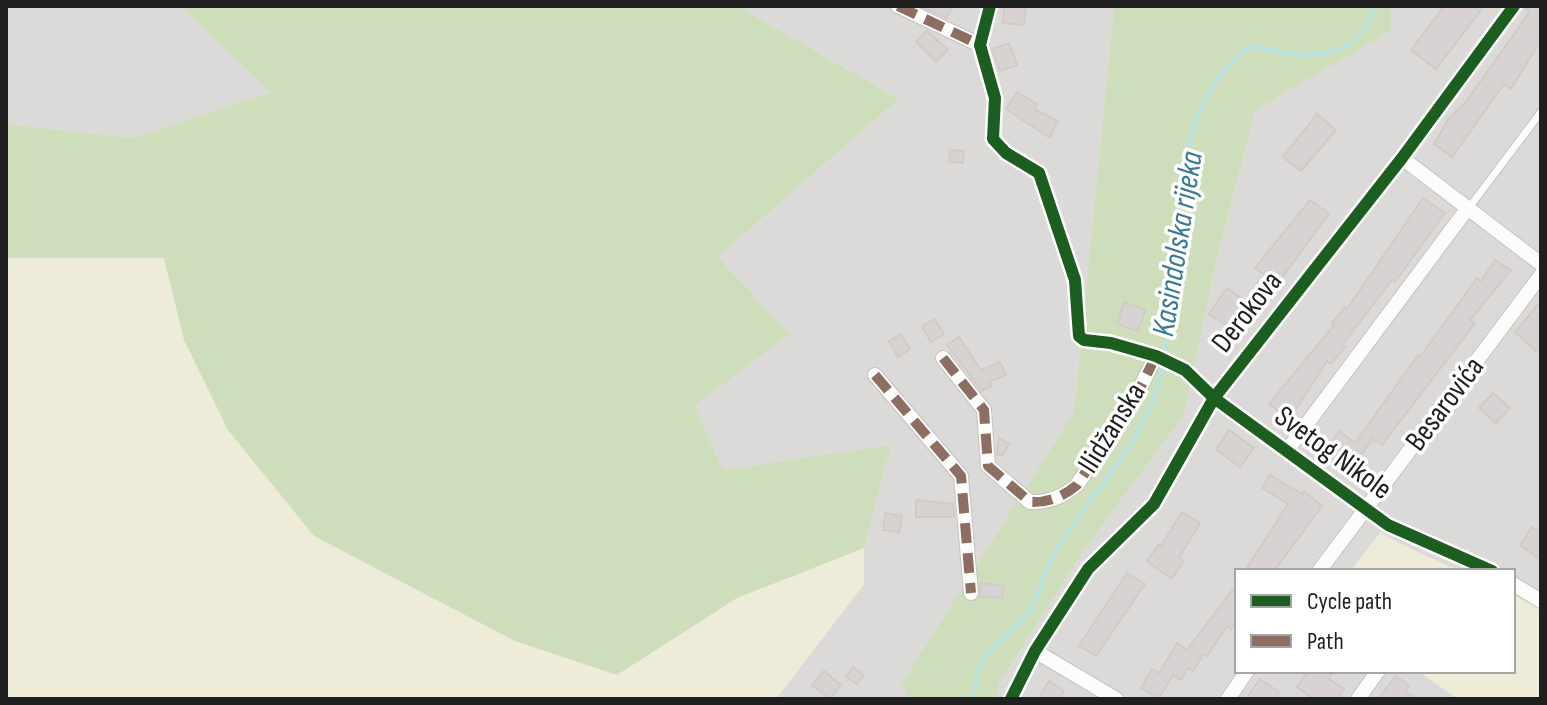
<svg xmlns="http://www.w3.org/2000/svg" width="1547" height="705" font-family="'Sofia Sans Condensed',sans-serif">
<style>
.residential{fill:#dcdad9;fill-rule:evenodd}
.farmland{fill:#efebd9}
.forest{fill:#ceddba}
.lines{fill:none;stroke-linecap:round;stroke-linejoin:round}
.stream{stroke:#b8e3e2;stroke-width:4}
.building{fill:#d8d3d2;stroke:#d1cbc8;stroke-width:2}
.service-casing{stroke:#c4c3c2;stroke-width:9}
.minor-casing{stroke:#c4c3c2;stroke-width:16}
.service{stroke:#fcfcfb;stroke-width:7}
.minor{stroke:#fcfcfb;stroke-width:14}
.quiet{stroke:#8d6e63;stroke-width:10;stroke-dasharray:20 10;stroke-linecap:butt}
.cycleway-casing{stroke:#fff;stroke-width:17}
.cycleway{stroke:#1b5e20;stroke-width:12}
.labels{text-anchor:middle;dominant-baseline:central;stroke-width:7;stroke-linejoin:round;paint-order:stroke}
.street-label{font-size:30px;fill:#1f1f1f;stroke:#fff}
.water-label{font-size:32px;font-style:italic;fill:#3b7b94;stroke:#fff}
</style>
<rect width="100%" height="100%" fill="#edeae7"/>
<g class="residential">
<polygon points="6,6 180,6 270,92 134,138 6,124"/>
<polygon points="737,6 1114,6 1074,414 903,682 909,699 776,699 864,584 864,548 890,446 723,470 695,406 788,334 718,257 899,99"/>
<path d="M1390,6H1541V699H996L1000,682L1086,547L1184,415L1214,272L1255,111L1390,30ZM1237,571H1513V671H1237Z"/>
</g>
<g class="farmland">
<polygon points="164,257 184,341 617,675 737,598 864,548 864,584 776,699 6,699 6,258"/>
<polygon points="1380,533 1422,554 1460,571 1350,571"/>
<polygon points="1513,595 1541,609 1541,699 1458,699 1418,671 1513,671"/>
</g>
<g class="forest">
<polygon points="180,6 737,6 899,99 718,257 789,334 695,406 723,470 891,445 864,548 737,598 617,675 515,641 314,536 228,430 184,340 164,258 6,258 6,124 134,138 270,92"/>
<polygon points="1114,6 1390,6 1391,30 1255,111 1214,272 1184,415 1086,547 1000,682 996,699 909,699 902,683 1074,413"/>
</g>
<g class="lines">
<path class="stream" d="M973,699C976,688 976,673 981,664C992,643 1018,630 1030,610C1039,594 1043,576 1051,560C1083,501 1135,456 1156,391C1189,290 1150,113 1252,46C1303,58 1355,67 1375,6"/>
</g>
<g class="building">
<polygon points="921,6 953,6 946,18"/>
<polygon points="1004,6 1026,6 1024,25 1003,23"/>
<polygon points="1444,6 1484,6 1436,69 1411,50"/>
<polygon points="1524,6 1541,6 1541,40 1511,89 1504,84 1452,157 1434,144 1449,118 1465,103 1529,13"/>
<polygon points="927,31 948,50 936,62 916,42"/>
<polygon points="1009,43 1017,65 1000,71 992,49"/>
<polygon points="1017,92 1037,104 1034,109 1058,121 1050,138 1006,109"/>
<polygon points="1317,114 1336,130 1301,171 1283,157"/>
<polygon points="950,150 964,151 963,163 949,162"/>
<polygon points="1423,198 1445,213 1395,282 1392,280 1342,345 1345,347 1331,364 1327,361 1289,420 1269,404 1334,325 1332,323 1345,307 1347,309"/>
<polygon points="1310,200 1329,214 1277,284 1255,268"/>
<polygon points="1495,260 1511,270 1470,320 1475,323 1382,445 1372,439 1349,472 1324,454 1339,431 1355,443 1418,355 1420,357 1477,278 1481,281"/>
<polygon points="1227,288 1252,306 1234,331 1209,314"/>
<polygon points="1541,301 1541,346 1536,351 1515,332"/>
<polygon points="1124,302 1145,310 1137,331 1117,324"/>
<polygon points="934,319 944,334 931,342 922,326"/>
<polygon points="901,334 910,349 898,357 889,341"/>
<polygon points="959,337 981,370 1000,362 1006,375 989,382 991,386 982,391 947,345"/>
<polygon points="1493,393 1510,408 1496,423 1479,408"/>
<polygon points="1229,430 1254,448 1240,467 1216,449"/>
<polygon points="999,438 1009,444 1002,456 997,454"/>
<polygon points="1270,475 1302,494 1304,491 1322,506 1274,571 1245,571 1288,504 1262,488"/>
<polygon points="916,500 953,504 954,517 916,517"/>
<polygon points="1182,512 1200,523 1179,558 1184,561 1172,579 1147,561 1159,544 1161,546"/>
<polygon points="885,513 902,516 899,532 883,530"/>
<polygon points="1532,527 1541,533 1541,560 1520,545"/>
<polygon points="1127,573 1145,584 1096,656 1079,646"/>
<polygon points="980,583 1004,586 1002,598 980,596"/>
<polygon points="1237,584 1237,618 1231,629 1227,626 1207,656 1204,654 1193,671 1188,668 1181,680 1173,675 1159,698 1141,688 1152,669 1159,673 1177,643 1187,650"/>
<polygon points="853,667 864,675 857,684 846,677"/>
<polygon points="824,671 841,685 830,699 812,685"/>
<polygon points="1308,671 1334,671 1329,679 1344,689 1337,699 1313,699 1297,687"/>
<polygon points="1396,676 1409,686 1405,691 1416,699 1378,699"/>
<polygon points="1260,679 1279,692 1274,699 1246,699"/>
<polygon points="1049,681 1064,691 1059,699 1038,699"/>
</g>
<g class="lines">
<defs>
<polyline id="service" points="1468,209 1541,112"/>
<g id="minor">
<polyline points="898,6 980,45"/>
<polyline points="990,6 980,45 995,98 993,139 1006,153 1039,173 1075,280 1079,336 1084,340 1111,343 1156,356 1185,370 1214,398 1388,525 1492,571"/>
<polyline points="1402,158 1541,264"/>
<path d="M943,358L984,410L988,466L1030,502C1048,503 1064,496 1077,485L1135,398L1156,356"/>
<polyline points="875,375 961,476 971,593"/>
<polyline points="1286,452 1467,209"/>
<polyline points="1319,571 1541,275"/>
<polyline points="1513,584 1541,601"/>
<polyline points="1035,651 1116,699"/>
<polyline points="1011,699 1035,651 1088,569 1154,504 1214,398 1402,158 1514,6"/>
<polyline points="1228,699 1247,671"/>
<polyline points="1358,699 1378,671"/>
</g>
</defs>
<use href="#service" class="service-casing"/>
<use href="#minor" class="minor-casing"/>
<use href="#service" class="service"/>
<use href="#minor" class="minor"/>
<g class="quiet">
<polyline points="898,6 980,45"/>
<path d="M943,358L984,410L988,466L1030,502C1048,503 1064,496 1077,485L1135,398L1156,356"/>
<polyline points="875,375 961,476 971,593"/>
</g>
<defs>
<g id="cycleway">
<polyline points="990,6 980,45 995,98 993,139 1006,153 1039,173 1075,280 1079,336 1084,340 1111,343 1156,356 1185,370 1214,398 1388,525 1492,571"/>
<polyline points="1011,699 1035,651 1088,569 1154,504 1214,398 1402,158 1514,6"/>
</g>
</defs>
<use href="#cycleway" class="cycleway-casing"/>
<use href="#cycleway" class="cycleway"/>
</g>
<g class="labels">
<g class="street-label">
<text transform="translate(1247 312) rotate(-52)">Derokova</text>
<text transform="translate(1445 404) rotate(-53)">Besarovića</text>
<text transform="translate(1112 428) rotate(-58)">Ilidžanska</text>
<text transform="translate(1333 453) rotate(36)">Svetog Nikole</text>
</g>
<g class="water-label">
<text transform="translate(1178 244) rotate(-81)">Kasindolska rijeka</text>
</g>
</g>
<rect width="1547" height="705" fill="none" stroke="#1f1f1f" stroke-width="16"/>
<rect x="1235" y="569" width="280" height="104" fill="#ffffff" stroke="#a5a5a5" stroke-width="2"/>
<rect x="1251" y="595" width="40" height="12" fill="#1b5e20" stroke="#a5a5a5" stroke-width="2"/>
<text x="1307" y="609" font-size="24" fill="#1f1f1f">Cycle path</text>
<rect x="1251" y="635" width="40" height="12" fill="#8d6e63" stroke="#a5a5a5" stroke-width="2"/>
<text x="1307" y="649" font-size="24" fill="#1f1f1f">Path</text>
</svg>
